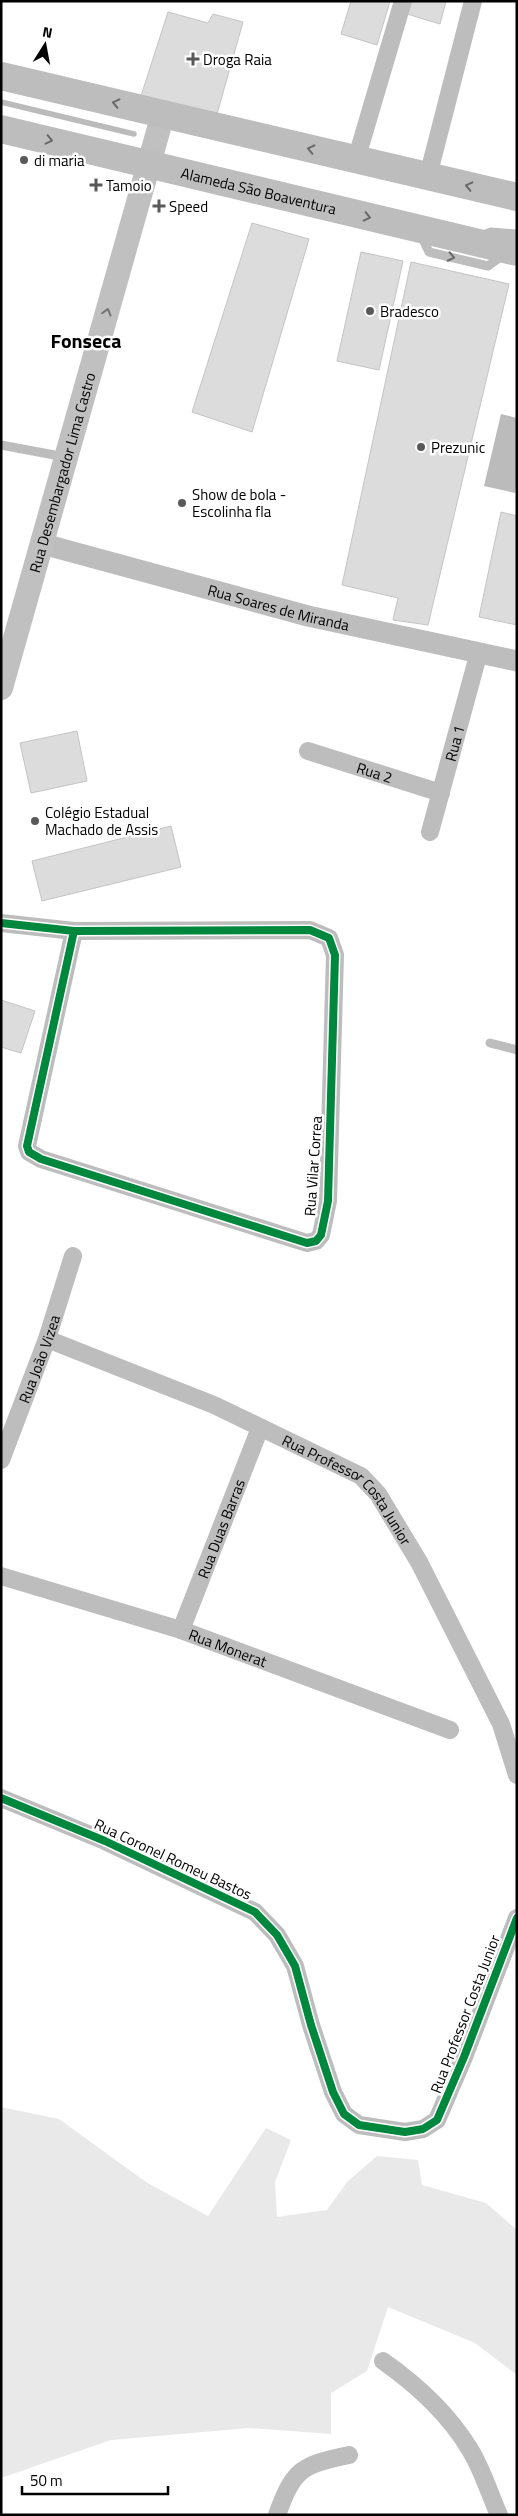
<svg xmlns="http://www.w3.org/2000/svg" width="518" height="2516" font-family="'Titillium Web',sans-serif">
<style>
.green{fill:#e9e9e9}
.water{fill:#bbb}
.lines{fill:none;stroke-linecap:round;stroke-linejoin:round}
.stream{stroke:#bbb;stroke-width:5.5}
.building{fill:#dcdcdc;stroke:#c4c4c4}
.service{stroke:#bdbdbd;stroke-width:9}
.minor{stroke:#bdbdbd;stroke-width:18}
.tertiary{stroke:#bdbdbd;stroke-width:21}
.secondary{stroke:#c0c0c0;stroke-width:24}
.trunk{stroke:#bdbdbd;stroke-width:28}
.cycleway-casing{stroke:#fff;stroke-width:11}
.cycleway{stroke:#00873e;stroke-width:8}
.oneway{stroke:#686868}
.oneway2{stroke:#737373}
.poi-dot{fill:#595959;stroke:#fff;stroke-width:2}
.labels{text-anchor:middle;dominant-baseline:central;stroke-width:5;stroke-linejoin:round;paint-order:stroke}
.poi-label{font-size:15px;fill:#000;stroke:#fff;text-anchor:start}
.street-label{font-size:15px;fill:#000;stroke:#fff}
.district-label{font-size:20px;font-weight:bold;fill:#000;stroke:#fff}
</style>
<rect width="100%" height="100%" fill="#fff"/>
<polygon class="green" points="1,2107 59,2119 146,2182 208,2216 266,2128 291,2140 275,2182 277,2217 327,2210 347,2182 377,2156 418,2160 422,2185 486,2203 517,2230 517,2375 475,2343 388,2307 367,2371 331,2393 331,2434 249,2428 111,2440 1,2478"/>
<polygon class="water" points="501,414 517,418 517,483 515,493 484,486"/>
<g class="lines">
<polyline class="stream" points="1,102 134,134"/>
</g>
<g class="building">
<polygon points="351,1 390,1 377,45 341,34"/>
<polygon points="407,1 446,1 440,24 404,13"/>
<polygon points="168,12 208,23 213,14 243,22 217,114 141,96"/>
<polygon points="252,223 309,239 252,432 192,412"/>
<polygon points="361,252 403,261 379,370 337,361"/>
<polygon points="411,262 509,284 428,625 393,620 398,598 342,585"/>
<polygon points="501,512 517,516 517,625 479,617"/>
<polygon points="77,731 87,781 31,793 20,743"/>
<polygon points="171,826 181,867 42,901 32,861"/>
<polygon points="1,1000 35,1011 21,1053 1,1047"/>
</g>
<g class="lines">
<g class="service">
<polyline points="420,233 429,252 488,266 503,255"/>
<polyline points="484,235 491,232 517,234"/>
<polyline points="1,445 65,457"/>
<polyline points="490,1043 517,1050"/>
</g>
<g class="minor">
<polyline points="356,160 403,1"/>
<polyline points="428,176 473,1"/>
<path id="s1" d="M308,751L441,793"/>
<path id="s2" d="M430,832L479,652"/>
<polyline points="1,923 74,931 310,930 329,938 335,955 328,1201 321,1235 316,1241 307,1243 41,1159 29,1152 27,1146 74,931"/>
<path id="s3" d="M47,1339L214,1405L361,1476L378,1494L419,1562L501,1724L517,1775"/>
<path id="s4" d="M1,1460L47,1339L73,1256"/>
<path id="s5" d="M1,1576L181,1630L450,1730"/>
<path id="s6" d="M181,1630L260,1428"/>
<polyline points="1,1798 105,1841 255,1912 277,1935 295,1966 311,2025 333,2092 344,2114 359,2125 405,2132 423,2129 437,2120 464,2057 517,1918"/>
<path d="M383,2361C417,2385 447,2412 469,2448C482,2468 489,2493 499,2515"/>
<path d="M277,2515C294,2468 302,2465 349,2455"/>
</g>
<path class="tertiary" id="s7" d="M43,544L308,616L517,661"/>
<path class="secondary" id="s8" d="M1,688L163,114"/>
<g class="trunk">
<polyline points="1,76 517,197"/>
<path id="s9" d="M1,129L517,252"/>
</g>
<defs>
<g id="cycleway">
<polyline points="1,923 74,931 310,930 329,938 335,955 328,1201 321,1235 316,1241 307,1243 41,1159 29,1152 27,1146 74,931"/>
<polyline points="1,1798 105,1841 255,1912 277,1935 295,1966 311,2025 333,2092 344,2114 359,2125 405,2132 423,2129 437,2120 464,2057 517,1918"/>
</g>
</defs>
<use href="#cycleway" class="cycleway-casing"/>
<use href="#cycleway" class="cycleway"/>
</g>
<defs><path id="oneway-chevron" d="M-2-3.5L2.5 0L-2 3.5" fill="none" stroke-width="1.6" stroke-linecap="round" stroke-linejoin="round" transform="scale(1.25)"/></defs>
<g class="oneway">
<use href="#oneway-chevron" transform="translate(116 103) rotate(-167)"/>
<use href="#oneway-chevron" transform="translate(49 140) rotate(13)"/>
<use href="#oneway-chevron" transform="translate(311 149) rotate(-167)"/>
<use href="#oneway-chevron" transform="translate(469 186) rotate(-167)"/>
<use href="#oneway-chevron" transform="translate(367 217) rotate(13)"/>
<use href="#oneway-chevron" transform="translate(451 257) rotate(12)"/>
</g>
<use class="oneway2" href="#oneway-chevron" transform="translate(107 312) rotate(-74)"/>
<g class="poi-dot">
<path d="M190.5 51.5h5v5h5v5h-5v5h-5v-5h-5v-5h5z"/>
<circle cx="24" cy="160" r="5"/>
<path d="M93.5 177.5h5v5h5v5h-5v5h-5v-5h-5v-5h5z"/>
<path d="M156.5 198.5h5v5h5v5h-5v5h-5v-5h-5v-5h5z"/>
<circle cx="370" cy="311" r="5"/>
<circle cx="421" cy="447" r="5"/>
<circle cx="182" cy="503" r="5"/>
<circle cx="35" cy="821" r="5"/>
</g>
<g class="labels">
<g class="poi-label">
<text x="203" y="59">Droga Raia</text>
<text x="34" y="160">di maria</text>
<text x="106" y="185">Tamoio</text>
<text x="169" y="206">Speed</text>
<text x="380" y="311">Bradesco</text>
<text x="431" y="447">Prezunic</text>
<text x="192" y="494">Show de bola -<tspan x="192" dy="17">Escolinha fla</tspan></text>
<text x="45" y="812">Colégio Estadual<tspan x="45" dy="17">Machado de Assis</tspan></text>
</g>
<g class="street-label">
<text stroke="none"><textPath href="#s9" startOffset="265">Alameda São Boaventura</textPath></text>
<text stroke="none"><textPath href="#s8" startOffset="224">Rua Desembargador Lima Castro</textPath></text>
<text stroke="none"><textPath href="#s7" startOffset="244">Rua Soares de Miranda</textPath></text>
<text stroke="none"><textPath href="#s2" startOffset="92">Rua 1</textPath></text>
<text stroke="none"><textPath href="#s1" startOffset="70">Rua 2</textPath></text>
<text transform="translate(313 1166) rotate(-86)">Rua Vilar Correa</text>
<text stroke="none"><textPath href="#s4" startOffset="108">Rua João Vizea</textPath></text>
<text stroke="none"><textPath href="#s3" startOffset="341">Rua Professor Costa Junior</textPath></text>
<text stroke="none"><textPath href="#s6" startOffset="109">Rua Duas Barras</textPath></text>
<text stroke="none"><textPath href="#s5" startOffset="238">Rua Monerat</textPath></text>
<text transform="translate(173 1859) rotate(25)">Rua Coronel Romeu Bastos</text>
<text transform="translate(465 2014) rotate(-69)">Rua Professor Costa Junior</text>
</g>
<g class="district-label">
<text x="86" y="340">Fonseca</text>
</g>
</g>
<rect width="518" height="2516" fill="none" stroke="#000000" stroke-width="5"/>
<g transform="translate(45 45) rotate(11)" stroke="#ffffff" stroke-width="4" paint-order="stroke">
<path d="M0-4L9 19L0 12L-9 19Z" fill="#000000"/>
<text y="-8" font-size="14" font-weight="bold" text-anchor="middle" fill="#000000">N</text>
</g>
<path d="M22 2486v8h146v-8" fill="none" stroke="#000000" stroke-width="2.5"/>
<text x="30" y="2486" font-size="15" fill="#000000" stroke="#ffffff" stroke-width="4" paint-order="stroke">50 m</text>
</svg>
